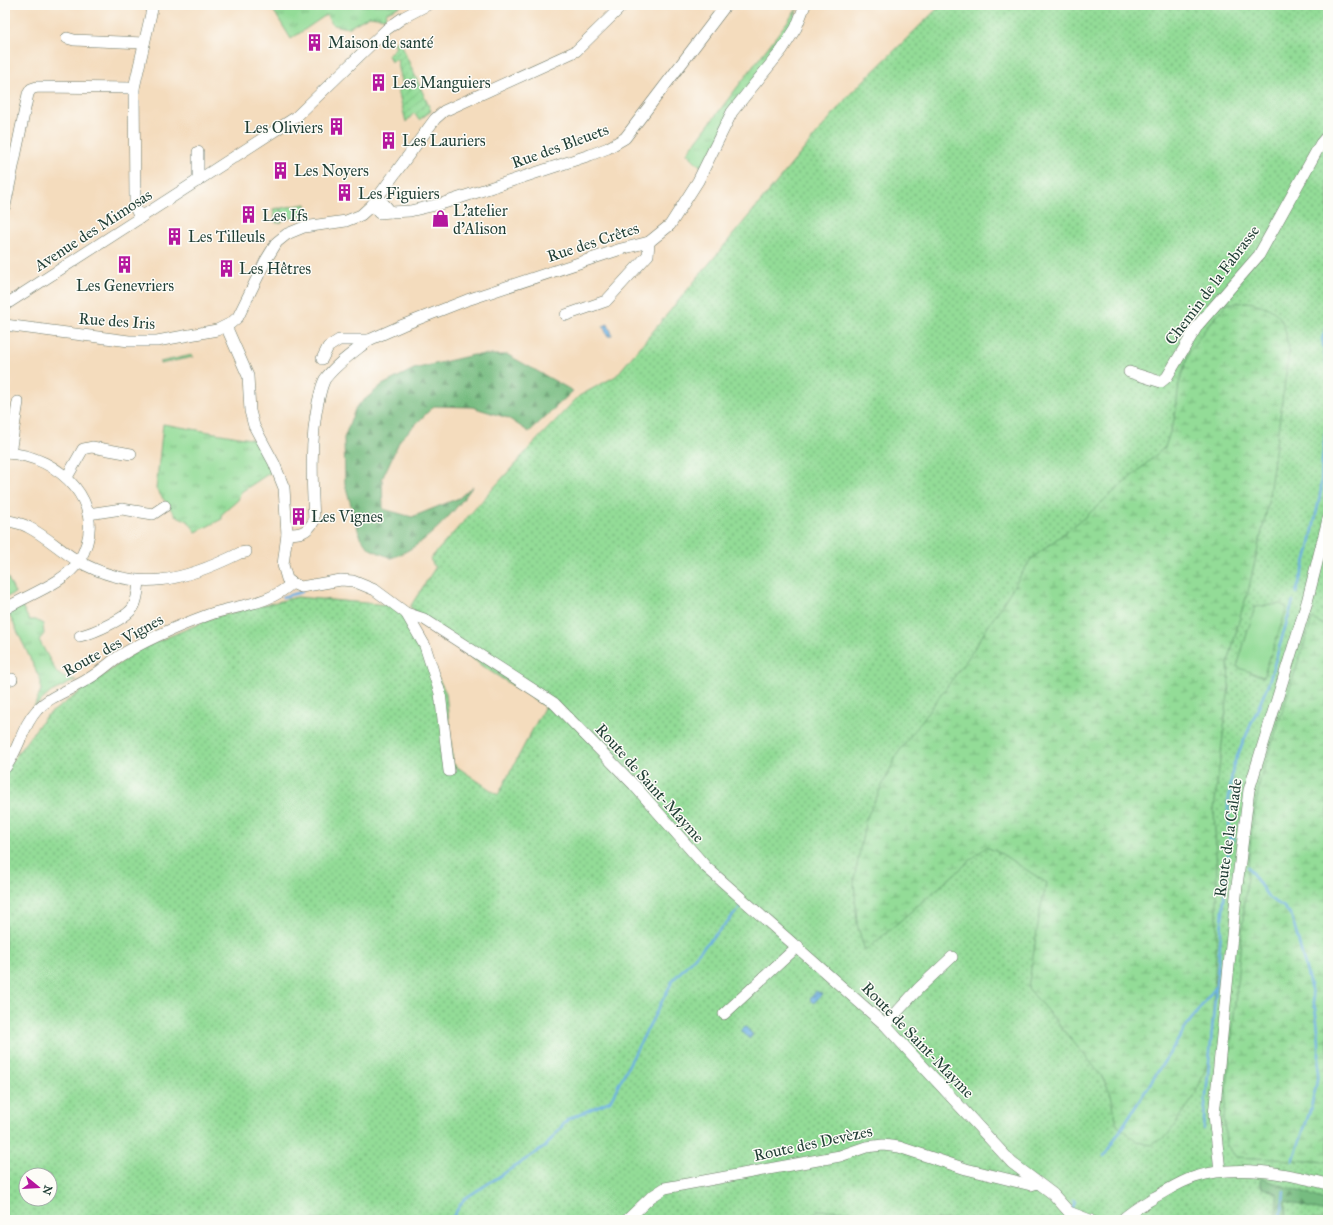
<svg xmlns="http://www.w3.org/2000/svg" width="1333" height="1225" font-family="'IM FELL Great Primer',serif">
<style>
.grass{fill:url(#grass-dots);stroke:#598c66;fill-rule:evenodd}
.forest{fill:url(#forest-firs);stroke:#4a7c5a}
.wetland{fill:url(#wetland-marsh);stroke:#598c66}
.park{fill:url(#park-tufts);stroke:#598c66}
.garden{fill:url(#garden-furrows);stroke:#598c66}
.pitch{fill:#93dc97;stroke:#598c66}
.water{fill:url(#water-waves);stroke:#46778c}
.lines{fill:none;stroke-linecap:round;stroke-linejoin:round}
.stream{stroke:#6db1e3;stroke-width:2.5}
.minor-casing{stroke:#6a7564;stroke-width:12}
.minor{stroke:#fff;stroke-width:11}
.labels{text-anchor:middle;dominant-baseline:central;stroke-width:3;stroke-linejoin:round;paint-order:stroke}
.poi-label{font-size:16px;fill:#1f3d34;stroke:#fdfcf7;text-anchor:start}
.street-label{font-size:16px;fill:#1f3d34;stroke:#fdfcf7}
</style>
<defs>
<pattern id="grass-dots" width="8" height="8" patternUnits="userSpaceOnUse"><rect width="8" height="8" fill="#93dc97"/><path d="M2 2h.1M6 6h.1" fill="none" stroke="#77b47c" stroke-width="1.8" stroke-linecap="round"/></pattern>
<pattern id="forest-firs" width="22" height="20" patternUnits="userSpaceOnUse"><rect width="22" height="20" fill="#76bc80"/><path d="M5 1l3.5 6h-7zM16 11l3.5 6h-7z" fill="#609a6a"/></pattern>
<pattern id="wetland-marsh" width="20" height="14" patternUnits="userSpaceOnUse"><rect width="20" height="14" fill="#93dc97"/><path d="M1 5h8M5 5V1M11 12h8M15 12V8" fill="none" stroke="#77b47c"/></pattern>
<pattern id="park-tufts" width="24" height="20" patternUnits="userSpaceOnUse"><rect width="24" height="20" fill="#93dc97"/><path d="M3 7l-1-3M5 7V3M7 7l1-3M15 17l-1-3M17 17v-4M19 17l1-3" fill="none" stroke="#77b47c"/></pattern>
<pattern id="garden-furrows" width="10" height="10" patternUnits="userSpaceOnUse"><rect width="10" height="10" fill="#93dc97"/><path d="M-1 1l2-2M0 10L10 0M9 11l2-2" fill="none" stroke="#77b47c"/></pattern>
<pattern id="water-waves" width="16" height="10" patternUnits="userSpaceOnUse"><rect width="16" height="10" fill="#6db1e3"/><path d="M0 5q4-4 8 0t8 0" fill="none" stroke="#5991b9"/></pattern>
</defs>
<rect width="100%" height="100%" fill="#fdfcf7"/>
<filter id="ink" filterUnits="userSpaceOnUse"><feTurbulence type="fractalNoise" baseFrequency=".025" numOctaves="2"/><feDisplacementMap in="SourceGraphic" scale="8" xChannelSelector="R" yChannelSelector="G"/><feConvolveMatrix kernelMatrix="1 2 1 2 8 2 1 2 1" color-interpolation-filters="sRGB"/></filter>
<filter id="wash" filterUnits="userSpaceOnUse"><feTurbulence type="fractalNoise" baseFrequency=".012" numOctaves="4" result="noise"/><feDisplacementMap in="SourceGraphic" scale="16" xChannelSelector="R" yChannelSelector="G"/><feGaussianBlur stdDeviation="0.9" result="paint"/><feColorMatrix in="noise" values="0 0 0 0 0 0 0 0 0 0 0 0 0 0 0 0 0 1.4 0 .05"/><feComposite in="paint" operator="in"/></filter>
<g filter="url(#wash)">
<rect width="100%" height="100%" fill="#f4dcbd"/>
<path class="grass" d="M941,5H1328V1220H5V770L45,717L140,649L215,617L297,597L400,606L446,693L453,764L498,795L545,706L482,666L410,607L435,568L430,559L533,444L579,396L616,376L849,95ZM26,1175H50V1199H26Z"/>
<g class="forest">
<path d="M473,355H508L573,391L529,432L508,418L472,407L434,406L400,440L382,479L383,509L412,517L459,498L473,486C453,514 424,547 391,558L370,549L360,537L345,484L344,438L356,407L382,385L414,369Z"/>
<polygon points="1260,1178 1328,1201 1328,1213 1286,1201 1287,1220 1276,1220 1277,1193 1260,1187"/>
</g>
<g class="wetland">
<path d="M1248,302C1283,309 1284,320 1289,352L1267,509L1248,592L1241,613L1228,663L1229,686L1214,810L1217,873V937L1210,1058L1194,1097L1167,1136L1151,1145L1138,1142L1117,1125L1111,1094L1101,1075L1028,988L1041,906L1047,883L1000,853L986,847L865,951L857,924L854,880L866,819L898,753L968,658L1031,559L1085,517L1165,447L1175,417L1179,383L1190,350L1207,327L1227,304Z"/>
<polygon points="1312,619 1328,627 1328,1162 1236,1157 1226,1144 1224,1119 1252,825 1260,780"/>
</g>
<g class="park">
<polygon points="270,5 403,5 387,12 385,18 369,16 348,28 333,25 326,15 291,39"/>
<polygon points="797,9 793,26 701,167 687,153"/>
<polygon points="280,208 282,222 276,223 273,209"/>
<polygon points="163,424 256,440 271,472 241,492 238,500 222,514 222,519 196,532 188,521 175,515 156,489"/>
<polygon points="5,572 15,593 5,598"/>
<polygon points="22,606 29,620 36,620 43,624 44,634 39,640 57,673 65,678 76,680 51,692 34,707 41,690 41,681 8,612"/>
<polygon points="820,1210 828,1210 883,1215 874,1220 807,1220"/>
</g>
<g class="garden">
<polygon points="399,40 431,111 419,120 414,113 406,122 398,90 403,87 397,59 391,62 388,55 396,47 394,43"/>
<polygon points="192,355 193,357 160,364 160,362"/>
</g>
<g class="pitch">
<polygon points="306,204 308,214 283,220 281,208"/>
<polygon points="1281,604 1287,608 1263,677 1237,667 1255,607"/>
</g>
<g class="water">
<polygon points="608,324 612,334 611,336 608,336 603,326"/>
<polygon points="816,991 822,994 814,1003 810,999"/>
<polygon points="745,1026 753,1035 749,1039 741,1030"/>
</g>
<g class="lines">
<g class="stream">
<polyline points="1328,323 1322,339 1328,372"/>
<polyline points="1296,593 1309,549 1321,490 1322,461 1328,411"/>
<polyline points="282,597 302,592"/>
<polyline points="1234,840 1230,834 1228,806 1233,766 1268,685 1293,601"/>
<path d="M1248,867L1269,898L1284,907L1292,917C1305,970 1326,1024 1317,1079C1313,1107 1302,1134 1293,1161"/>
<polyline points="1203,1129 1230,834"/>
<polyline points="1104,1156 1190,1021 1216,987"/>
<polyline points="1072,1209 1075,1202 1073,1200"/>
<polyline points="451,1220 464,1199 545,1147 568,1119 610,1101 673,980 743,905"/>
<polyline points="1281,1220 1284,1191"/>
</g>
</g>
</g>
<g filter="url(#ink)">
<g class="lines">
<defs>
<g id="minor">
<polyline points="67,38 74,40 144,43"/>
<polyline points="198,152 198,181"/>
<polyline points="372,205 379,213 391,212 378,197"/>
<polyline points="5,206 28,94 31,89 37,87 134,88"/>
<polyline points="391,212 410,211 444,203 590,155 608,148 625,138 726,5"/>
<polyline points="140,218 135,207 135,198 134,88 153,5"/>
<polyline points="5,305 296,117 387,29 404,17 427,5"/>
<polyline points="566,315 606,301 648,255 649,242"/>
<polyline points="5,325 129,341 157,341 217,330 231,323 238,317 266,260 277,242 287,234 304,227 346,221 361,215 372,205 435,119 444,111 576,51 623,5"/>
<polyline points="226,326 248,376 250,411 254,426 274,463 284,488 287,534 283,565 287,579 292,583 301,587 341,580 353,581 375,590 406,613 424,619 554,703 634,785 706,867 885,1025 1012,1163 1053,1194 1069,1212 1090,1220"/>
<polyline points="322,359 328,347 339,340 369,340 403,325 467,300 621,249 649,242 670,225 698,181 732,112 782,50 796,28 805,5"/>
<polyline points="1129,372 1161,382 1167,377 1198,325 1259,255 1321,143 1328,135"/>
<path d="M5,453C60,455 112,506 79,561C65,583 27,595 5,609"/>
<polyline points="10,453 18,402"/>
<polyline points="67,477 83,449 92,447 131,454"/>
<polyline points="88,514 122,509 153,514 165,506"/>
<path d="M5,520C12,522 22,523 28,527C46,536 61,551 78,561C137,594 184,581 240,553L246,552"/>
<path d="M287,534C300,534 307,533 314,521C312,482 310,441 318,402C320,395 321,386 325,379C336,364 354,352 369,340"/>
<polyline points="406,613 425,646 440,693 449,771"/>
<path d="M80,636C93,633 128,618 134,606C138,598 138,589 139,581"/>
<polyline points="5,680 12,679"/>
<path d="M5,768C19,750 22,726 37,710C49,696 73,689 88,679C99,673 108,664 118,657C145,640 178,626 208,615C237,605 269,605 292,583"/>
<polyline points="724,1014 798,946"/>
<polyline points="885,1025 919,988 952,957"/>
<polyline points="1220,1171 1214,1115 1237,886 1249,790 1307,602 1328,519"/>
<polyline points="627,1220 651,1197 665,1188 840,1156 866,1147 883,1145 899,1147 966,1169 1031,1185 1037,1183"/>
<path d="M1122,1220C1131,1211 1144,1204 1155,1197C1168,1190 1181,1181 1195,1177C1237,1163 1287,1174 1328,1184"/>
</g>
</defs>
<use href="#minor" class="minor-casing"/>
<use href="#minor" class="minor"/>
</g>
</g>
<defs>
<symbol id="building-bare" viewBox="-9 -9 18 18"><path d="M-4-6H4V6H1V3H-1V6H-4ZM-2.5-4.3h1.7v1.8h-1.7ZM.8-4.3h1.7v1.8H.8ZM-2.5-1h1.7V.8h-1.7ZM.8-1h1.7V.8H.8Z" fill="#b5179e" stroke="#fdfcf7" stroke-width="2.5" paint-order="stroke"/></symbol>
<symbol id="shop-bare" viewBox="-9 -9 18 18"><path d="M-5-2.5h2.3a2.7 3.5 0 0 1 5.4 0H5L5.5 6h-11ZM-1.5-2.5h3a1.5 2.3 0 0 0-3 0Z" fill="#b5179e" stroke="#fdfcf7" stroke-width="2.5" paint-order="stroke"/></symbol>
</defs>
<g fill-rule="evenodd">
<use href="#building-bare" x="302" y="30" width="25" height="25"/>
<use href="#building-bare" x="366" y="70" width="25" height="25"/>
<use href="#building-bare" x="324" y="114" width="25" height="25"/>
<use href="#building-bare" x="376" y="128" width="25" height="25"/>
<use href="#building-bare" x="268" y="158" width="25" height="25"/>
<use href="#building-bare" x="332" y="180" width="25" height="25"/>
<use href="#building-bare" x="236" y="202" width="25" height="25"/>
<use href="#shop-bare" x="428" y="206" width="25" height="25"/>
<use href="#building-bare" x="162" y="224" width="25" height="25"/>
<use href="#building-bare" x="112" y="252" width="25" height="25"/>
<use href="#building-bare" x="214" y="256" width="25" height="25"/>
<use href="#building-bare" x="286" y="504" width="25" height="25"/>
</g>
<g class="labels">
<g class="poi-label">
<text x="328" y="42">Maison de santé</text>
<text x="392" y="82">Les Manguiers</text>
<text x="323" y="127" text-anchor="end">Les Oliviers</text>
<text x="402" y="140">Les Lauriers</text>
<text x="294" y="170">Les Noyers</text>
<text x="358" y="193">Les Figuiers</text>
<text x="453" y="210">L'atelier<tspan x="453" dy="18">d'Alison</tspan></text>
<text x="262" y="215">Les Ifs</text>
<text x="188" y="236">Les Tilleuls</text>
<text x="239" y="268">Les Hêtres</text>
<text x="125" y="285" text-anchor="middle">Les Genevriers</text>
<text x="311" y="516">Les Vignes</text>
</g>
<g class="street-label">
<text transform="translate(560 146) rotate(-20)">Rue des Bleuets</text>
<text transform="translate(93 230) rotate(-33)">Avenue des Mimosas</text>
<text transform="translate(593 242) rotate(-18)">Rue des Crêtes</text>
<text transform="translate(1212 285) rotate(-53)">Chemin de la Fabrasse</text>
<text transform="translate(117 321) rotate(4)">Rue des Iris</text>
<text transform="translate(113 645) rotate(-29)">Route des Vignes</text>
<text transform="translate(650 783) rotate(48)">Route de Saint-Mayme</text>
<text transform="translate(1228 838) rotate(-82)">Route de la Calade</text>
<text transform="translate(918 1040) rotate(46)">Route de Saint-Mayme</text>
<text transform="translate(813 1143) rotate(-12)">Route des Devèzes</text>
</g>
</g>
<rect width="1333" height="1225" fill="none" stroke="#fdfcf7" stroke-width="20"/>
<g transform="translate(38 1187) rotate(108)"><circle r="19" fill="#fdfcf7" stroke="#a4b0a9"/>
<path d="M0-3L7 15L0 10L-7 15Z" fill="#b5179e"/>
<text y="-6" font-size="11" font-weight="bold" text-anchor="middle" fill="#1f3d34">N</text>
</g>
</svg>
